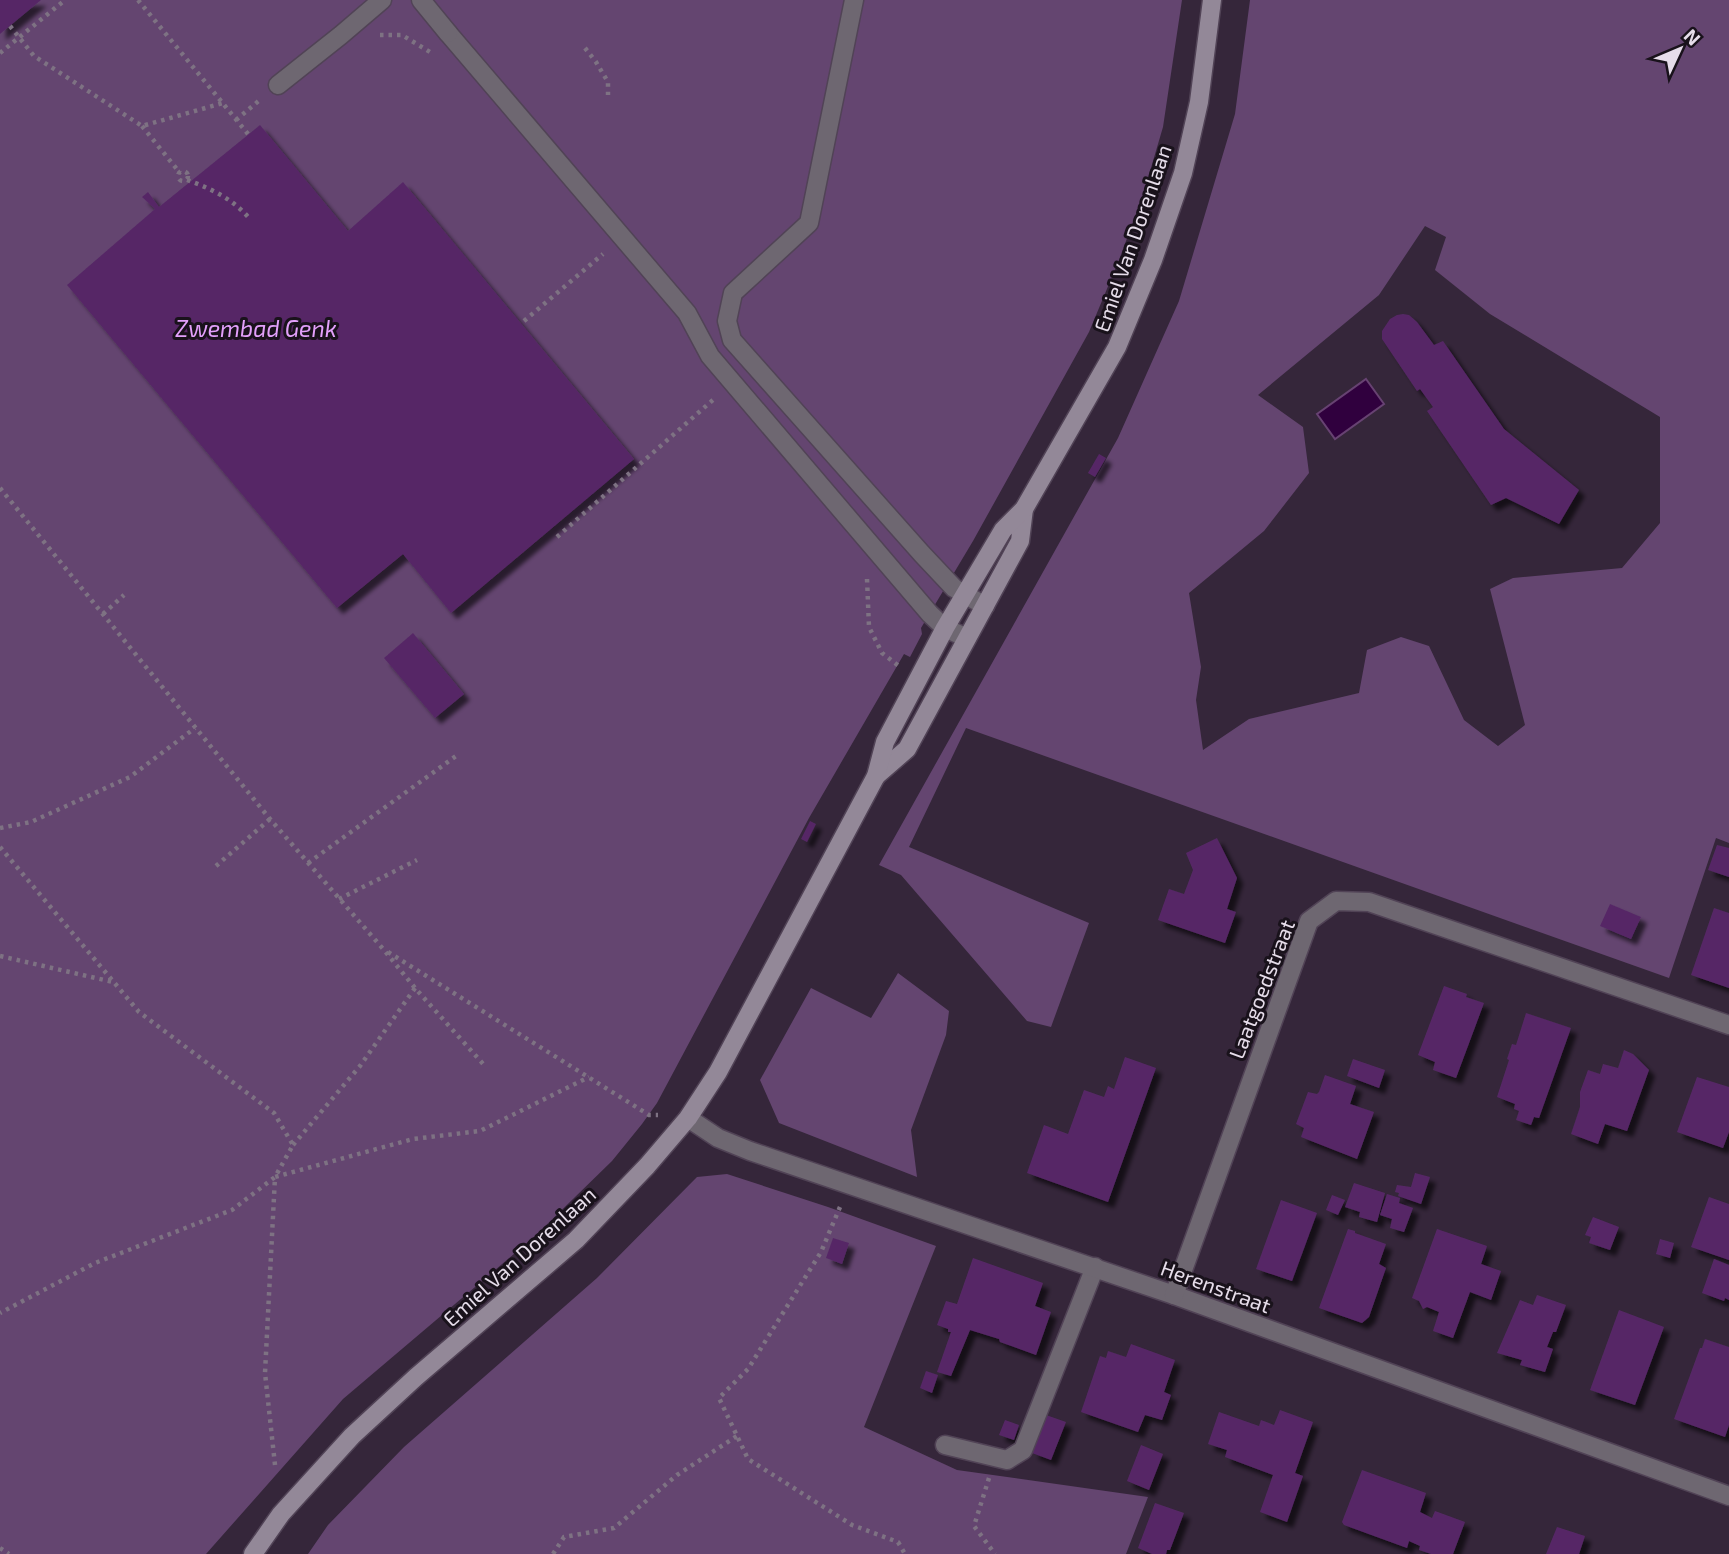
<svg xmlns="http://www.w3.org/2000/svg" width="1729" height="1554" font-family="'Exo 2',sans-serif">
<style>
.green{fill:#644570;fill-rule:evenodd}
.water{fill:#30003e;stroke:#674272;stroke-width:2}
.building{fill:#562866;filter:url(#shadow)}
.lines{fill:none;stroke-linecap:round;stroke-linejoin:round}
.lane-casing{stroke:#514356;stroke-width:21}
.street-casing{stroke:#514356;stroke-width:21}
.secondary-casing{stroke:#514356;stroke-width:21}
.path{stroke:#7e7283;stroke-width:4.5;stroke-dasharray:3.5 5;stroke-linecap:butt}
.lane{stroke:#6e6771;stroke-width:18}
.street{stroke:#6e6771;stroke-width:18}
.secondary{stroke:#938898;stroke-width:18}
.labels{text-anchor:middle;dominant-baseline:central;stroke-width:6;stroke-linejoin:round;paint-order:stroke}
.street-label{font-size:21px;fill:#e6ddea;stroke:#19121b}
.water-label{font-size:23px;font-style:italic;fill:#e3a0fb;stroke:#19121b}
</style>
<defs>
<filter id="shadow"><feDropShadow dx="6" dy="6" stdDeviation="2" flood-color="#0009"/></filter>
</defs>
<rect width="100%" height="100%" fill="#35263a"/>
<g class="green">
<polygon points="0,0 1182,0 1163,127 1143,195 1119,260 1089,332 973,541 921,628 922,634 910,657 904,654 809,818 657,1103 642,1124 612,1161 534,1237 343,1399 206,1554 0,1554"/>
<path d="M1250,0H1729V843L1716,838L1669,978L966,728L909,847L1089,923L1051,1027L1027,1021L901,875L879,865L1118,438L1179,301L1235,114ZM1425,226L1446,237L1435,270L1490,314L1660,417V523L1622,568L1513,578L1490,589L1525,725L1498,746L1464,720L1429,646L1401,637L1367,650L1359,693L1249,719L1203,750L1196,700L1201,667L1189,593L1264,531L1309,473L1303,427L1258,395L1379,295Z"/>
<polygon points="898,973 949,1011 946,1035 911,1130 917,1177 779,1123 760,1080 811,988 871,1018"/>
<polygon points="727,1174 828,1207 936,1246 864,1427 957,1470 1148,1497 1126,1554 308,1554 328,1525 404,1447 597,1278 697,1177"/>
</g>
<polygon class="water" points="1366,379 1384,404 1335,439 1317,414"/>
<g class="building">
<polygon points="0,0 41,0 0,34"/>
<polygon points="260,125 348,231 403,182 634,459 451,613 403,554 337,608 67,285 155,209 142,197 148,192 159,207"/>
<polygon points="1403,314 1409,315 1417,322 1434,345 1443,341 1504,429 1579,490 1559,524 1506,498 1491,505 1427,411 1433,407 1420,389 1417,391 1382,339 1382,331 1390,319 1397,315"/>
<polygon points="1099,454 1106,458 1095,477 1088,473"/>
<polygon points="413,633 464,694 435,718 384,658"/>
<polygon points="810,821 816,824 807,842 801,839"/>
<polygon points="1217,838 1237,878 1227,909 1236,912 1225,943 1158,920 1169,889 1184,894 1193,870 1186,853"/>
<polygon points="1717,845 1729,848 1729,877 1708,870"/>
<polygon points="1610,904 1641,917 1631,939 1600,926"/>
<polygon points="1714,908 1729,913 1729,988 1691,975"/>
<polygon points="1444,986 1467,994 1466,997 1484,1003 1456,1078 1433,1070 1435,1062 1418,1055"/>
<polygon points="1526,1013 1571,1028 1539,1118 1534,1117 1531,1125 1516,1120 1519,1111 1514,1109 1515,1104 1497,1097 1509,1060 1507,1059 1512,1044 1516,1045"/>
<polygon points="1624,1050 1633,1054 1649,1070 1627,1131 1605,1124 1598,1144 1571,1134 1580,1107 1580,1092 1588,1070 1600,1074 1603,1064 1618,1068"/>
<polygon points="1125,1057 1156,1068 1108,1202 1027,1173 1044,1125 1068,1134 1084,1090 1104,1097 1108,1086 1114,1089"/>
<polygon points="1353,1059 1385,1070 1379,1088 1347,1076"/>
<polygon points="1325,1075 1356,1086 1350,1104 1374,1112 1357,1159 1301,1137 1304,1128 1296,1124 1308,1092 1317,1094 1319,1092"/>
<polygon points="1697,1077 1729,1087 1729,1132 1723,1148 1677,1132"/>
<polygon points="1415,1173 1430,1177 1421,1204 1398,1196 1399,1193 1395,1192 1397,1185 1411,1187"/>
<polygon points="1354,1183 1385,1193 1377,1222 1359,1217 1360,1212 1345,1207"/>
<polygon points="1387,1194 1400,1198 1399,1203 1413,1208 1404,1232 1390,1228 1392,1219 1380,1215"/>
<polygon points="1332,1195 1345,1200 1338,1215 1326,1210"/>
<polygon points="1709,1197 1729,1204 1729,1260 1691,1247"/>
<polygon points="1281,1200 1317,1213 1292,1281 1256,1269"/>
<polygon points="1593,1217 1619,1227 1610,1250 1589,1243 1591,1237 1585,1235"/>
<polygon points="1348,1229 1355,1231 1355,1233 1386,1244 1379,1264 1386,1268 1369,1317 1362,1323 1319,1308"/>
<polygon points="1437,1229 1487,1246 1481,1264 1501,1271 1491,1300 1470,1292 1453,1338 1433,1331 1439,1312 1427,1307 1423,1309 1419,1301 1412,1298"/>
<polygon points="833,1238 849,1243 842,1264 826,1258"/>
<polygon points="1660,1239 1674,1243 1670,1258 1656,1254"/>
<polygon points="973,1258 1043,1283 1035,1306 1051,1312 1036,1355 1000,1342 999,1339 970,1330 951,1376 937,1372 951,1332 948,1332 948,1329 937,1325 946,1301 957,1304"/>
<polygon points="1714,1259 1729,1265 1729,1300 1725,1298 1724,1301 1702,1293"/>
<polygon points="1537,1295 1566,1305 1556,1332 1553,1332 1547,1347 1553,1349 1545,1372 1520,1365 1522,1360 1497,1353 1520,1300 1533,1305"/>
<polygon points="1619,1310 1664,1327 1635,1405 1590,1390"/>
<polygon points="1705,1339 1729,1347 1729,1425 1725,1437 1674,1419 1700,1348 1702,1348"/>
<polygon points="1131,1344 1175,1360 1164,1392 1171,1395 1162,1420 1145,1415 1138,1432 1081,1412 1100,1356 1106,1358 1108,1351 1126,1357"/>
<polygon points="926,1371 938,1375 932,1393 920,1388"/>
<polygon points="1280,1410 1313,1422 1295,1473 1303,1476 1287,1522 1260,1512 1273,1475 1225,1457 1227,1450 1208,1444 1219,1412 1259,1426 1261,1420 1274,1425"/>
<polygon points="1046,1415 1066,1422 1051,1460 1032,1453"/>
<polygon points="1005,1420 1019,1425 1014,1440 999,1435"/>
<polygon points="1141,1445 1163,1454 1149,1490 1127,1481"/>
<polygon points="1362,1470 1426,1493 1420,1512 1432,1518 1435,1511 1465,1522 1453,1554 1431,1554 1419,1550 1420,1546 1409,1541 1407,1548 1344,1525 1342,1522"/>
<polygon points="1155,1503 1184,1513 1170,1550 1167,1550 1166,1554 1152,1554 1138,1548"/>
<polygon points="1557,1527 1585,1536 1579,1554 1546,1554"/>
</g>
<g class="lines">
<defs>
<g id="lane">
<polyline points="854,0 809,223 733,293 727,321 732,340 922,554 954,588 985,606"/>
<polyline points="448,33 687,313 710,356 930,614 945,628 967,638"/>
<polyline points="945,1445 1007,1460 1023,1450 1095,1267"/>
</g>
<g id="street">
<polyline points="421,0 448,33"/>
<polyline points="278,85 341,35 382,0"/>
<polyline points="688,1118 718,1138 750,1151 1174,1295 1729,1496"/>
<polyline points="1174,1295 1309,921 1336,901 1369,902 1729,1025"/>
</g>
<g id="secondary">
<polyline points="876,776 907,749 1020,541 1024,509"/>
<polyline points="253,1554 281,1514 352,1436 416,1377 576,1240 647,1166 688,1118 718,1072 876,776 885,742 945,628 1003,530 1024,509 1117,347 1153,260 1183,173 1199,102 1212,0"/>
</g>
</defs>
<use href="#lane" class="lane-casing"/>
<use href="#street" class="street-casing"/>
<use href="#secondary" class="secondary-casing"/>
<g class="path">
<polyline points="138,0 248,134"/>
<polyline points="10,26 34,56 142,126 223,103"/>
<polyline points="380,35 402,35 430,52"/>
<polyline points="585,48 596,62 608,82 608,95"/>
<polyline points="0,53 65,0"/>
<polyline points="236,120 261,99"/>
<polyline points="142,126 180,173"/>
<circle cx="183" cy="176" r="5"/>
<path d="M187,180C210,188 233,199 249,218"/>
<polyline points="524,321 603,254"/>
<polyline points="0,488 270,819 384,950 415,988 485,1066"/>
<polyline points="557,537 714,399"/>
<polyline points="867,579 869,627 882,653 900,667"/>
<polyline points="103,614 124,595"/>
<polyline points="0,828 31,822 130,777 195,728"/>
<polyline points="0,847 139,1012 274,1113 293,1145 275,1177 232,1210 95,1263 0,1313"/>
<polyline points="308,863 456,756"/>
<polyline points="216,866 270,819"/>
<polyline points="339,899 417,860"/>
<polyline points="388,952 649,1115 658,1115"/>
<polyline points="0,956 113,982"/>
<polyline points="293,1145 360,1066 415,988"/>
<polyline points="840,1207 821,1252 748,1369 719,1398 748,1459 852,1525 898,1542 905,1554"/>
<polyline points="275,1465 265,1373 275,1177 413,1139 480,1131 589,1077"/>
<polyline points="989,1478 974,1526 995,1554"/>
<polyline points="0,1548 9,1554"/>
<polyline points="553,1554 564,1537 614,1528 677,1475 737,1436"/>
</g>
<use href="#lane" class="lane"/>
<use href="#street" class="street"/>
<use href="#secondary" class="secondary"/>
</g>
<g class="labels">
<g class="street-label">
<text transform="translate(1132 238) rotate(-71)">Emiel Van Dorenlaan</text>
<text transform="translate(1261 989) rotate(-69)">Laatgoedstraat</text>
<text transform="translate(519 1256) rotate(-42)">Emiel Van Dorenlaan</text>
<text transform="translate(1216 1286) rotate(20)">Herenstraat</text>
</g>
<g class="water-label">
<text x="256" y="328">Zwembad Genk</text>
</g>
</g>
<g transform="translate(1680 49) rotate(46)" stroke="#19121b" stroke-width="5" paint-order="stroke">
<path d="M0-5L12 26L0 18L-12 26Z" fill="#e6ddea"/>
<text y="-10" font-size="19" font-weight="bold" text-anchor="middle" fill="#e6ddea">N</text>
</g>
</svg>
